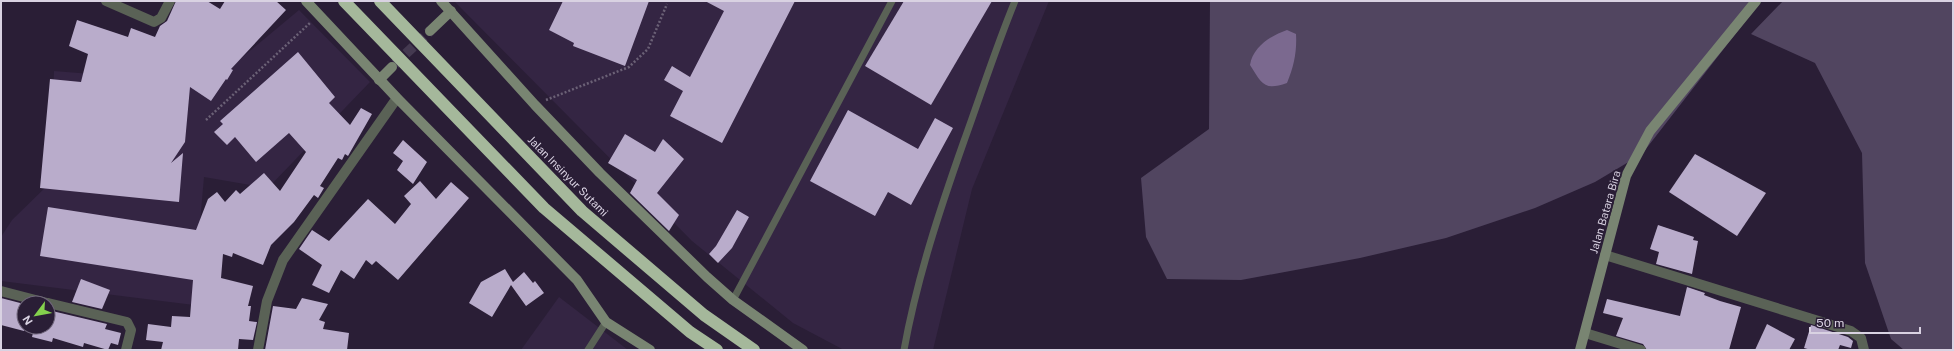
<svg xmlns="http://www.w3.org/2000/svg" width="1954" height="351" font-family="'Public Sans',sans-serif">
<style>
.built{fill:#342543}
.green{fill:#514560}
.water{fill:#7b698f}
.building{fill:#b9accb}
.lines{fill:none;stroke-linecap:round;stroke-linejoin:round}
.secondary-tunnel{stroke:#443950;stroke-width:10;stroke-dasharray:10 5;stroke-linecap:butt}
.path{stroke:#6b6176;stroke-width:2.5;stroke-dasharray:2 2;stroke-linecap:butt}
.lane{stroke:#5a6256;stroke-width:7}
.street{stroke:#5a6256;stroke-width:10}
.secondary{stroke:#798572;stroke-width:10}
.highway{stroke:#a5b89b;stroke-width:12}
.labels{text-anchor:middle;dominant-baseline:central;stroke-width:4;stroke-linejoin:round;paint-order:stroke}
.street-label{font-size:11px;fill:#d9d2e2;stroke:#2a1e36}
</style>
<rect width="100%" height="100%" fill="#2a1e36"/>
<g class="built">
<polygon points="454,1 1049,1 972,189 933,350 844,350 793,323 692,241"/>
<polygon points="299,10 370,82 268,188 204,177 199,234 202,306 1,281 1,237 12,220 50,183 54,71 178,81 239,60"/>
<polygon points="559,297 628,350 521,350"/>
</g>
<g class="green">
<polygon points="1210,1 1761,1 1642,154 1595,182 1535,208 1446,238 1360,258 1241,280 1167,279 1146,237 1141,178 1209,129"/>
<polygon points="1783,1 1953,1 1953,350 1904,350 1891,339 1865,263 1862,153 1815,63 1751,34"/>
</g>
<path class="water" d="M1287,30L1296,34C1297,52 1294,66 1287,83C1264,91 1262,84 1250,65C1253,47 1270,36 1287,30Z"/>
<g class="building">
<polygon points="176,1 207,1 220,9 225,1 276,1 286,10 231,69 233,70 227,80 226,79 211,101 190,87 185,142 171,163 183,153 179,202 40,188 50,79 81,82 88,54 69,46 77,20 128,37 131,28 155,37 160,26 167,21"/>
<polygon points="563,1 649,1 625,66 573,46 574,43 549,30"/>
<polygon points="705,1 795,1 722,143 670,116 683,91 664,80 672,66 690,77 724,11"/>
<polygon points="904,1 992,1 931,105 865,66"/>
<polygon points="298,52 335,97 329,103 350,125 361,108 372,114 348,156 345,154 342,160 338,158 320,186 324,188 318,198 314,195 294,222 271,245 263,265 233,253 232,257 223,254 221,278 253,286 248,306 251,306 249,321 257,322 253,340 239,339 238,350 161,350 163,342 146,340 148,324 171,327 172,316 190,317 193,280 40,256 48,207 196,230 208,199 217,192 225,202 236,190 240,194 264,173 280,191 306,152 289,133 256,162 235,137 227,145 214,132 223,124 220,121"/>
<polygon points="848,110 918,149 935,118 953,128 911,205 888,192 875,216 810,181"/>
<polygon points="625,134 655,152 663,139 684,159 657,193 679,215 669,231 630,193 637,180 608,163"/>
<polygon points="403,140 427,162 413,184 397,170 403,161 393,153"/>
<polygon points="1695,154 1766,193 1737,236 1669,192"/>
<polygon points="420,181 436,199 451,182 469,198 398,280 376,261 372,265 366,260 354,279 341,270 329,293 312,285 322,265 299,249 312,230 329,241 368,199 395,224 411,204 404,196"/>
<polygon points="737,210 749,217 732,248 718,263 709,254 716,246"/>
<polygon points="1658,225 1694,237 1693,240 1698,241 1692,274 1656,264 1659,252 1650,249"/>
<polygon points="505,269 513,282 524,272 533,283 535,281 544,293 526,306 511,285 492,317 469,303 481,282"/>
<polygon points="81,279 110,290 102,309 72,302"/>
<polygon points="1687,287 1705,293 1704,295 1720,301 1741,307 1729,350 1647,350 1643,344 1616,336 1623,318 1603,313 1607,299 1680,316"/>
<polygon points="1,298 24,304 24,331 1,325"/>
<polygon points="302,298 328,304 319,320 325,322 323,329 349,333 347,350 265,350 273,306 296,309"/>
<polygon points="48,310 107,324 105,329 121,333 118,345 111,343 108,350 84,343 83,347 53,338 52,342 32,337 33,333 25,330 26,327 48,327"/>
<polygon points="1767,324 1795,339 1789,350 1755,350"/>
<polygon points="1811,325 1848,337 1853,341 1851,348 1840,345 1838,350 1811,350 1804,348"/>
</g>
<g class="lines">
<polyline class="secondary-tunnel" points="395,64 430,31"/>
<g class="path">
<polyline points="546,100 629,67 648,49 667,4"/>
<polyline points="206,120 311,22"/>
</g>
<g class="lane">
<polyline points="733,300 892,1"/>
<polyline points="588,350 606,322"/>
<path d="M904,350C917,278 940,209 964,141C981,94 996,47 1015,1"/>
</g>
<g class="street">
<polyline points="106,1 154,22 161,18 170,1"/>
<polyline points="1605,255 1851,331 1861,338 1864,350"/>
<polyline points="1,291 47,303"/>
<polyline points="48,303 127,322 131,330 126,350"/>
<polyline points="1585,333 1641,350"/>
<polyline points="258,350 267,301 283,260 397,98"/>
</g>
<g class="secondary">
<polyline points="306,1 397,98 577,280 606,322 650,350"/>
<polyline points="441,1 535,105 600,173 707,277 733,300 803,350"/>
<polyline points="430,31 451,11"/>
<polyline points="379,80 392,67"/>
<polyline points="1580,350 1626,176 1650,131 1756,1"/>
</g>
<g class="highway">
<polyline points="344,1 544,208 690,332 717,350"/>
<polyline points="380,1 582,211 704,315 754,350"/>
</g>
</g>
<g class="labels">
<g class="street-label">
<text transform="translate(568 176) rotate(45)">Jalan Insinyur Sutami</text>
<text transform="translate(1605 212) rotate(-74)">Jalan Batara Bira</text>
</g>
</g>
<rect width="1954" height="351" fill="none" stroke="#d9d2e2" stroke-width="4"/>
<g transform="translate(36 315) rotate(238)"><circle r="19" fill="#2a1e36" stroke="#70667b"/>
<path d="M0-3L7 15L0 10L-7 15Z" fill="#84d04d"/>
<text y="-6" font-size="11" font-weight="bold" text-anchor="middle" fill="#d9d2e2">N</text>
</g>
<path d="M1810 327v6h110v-6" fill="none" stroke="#d9d2e2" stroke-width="2"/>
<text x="1816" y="327" font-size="12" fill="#d9d2e2" stroke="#2a1e36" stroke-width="3" paint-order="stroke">50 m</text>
</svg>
